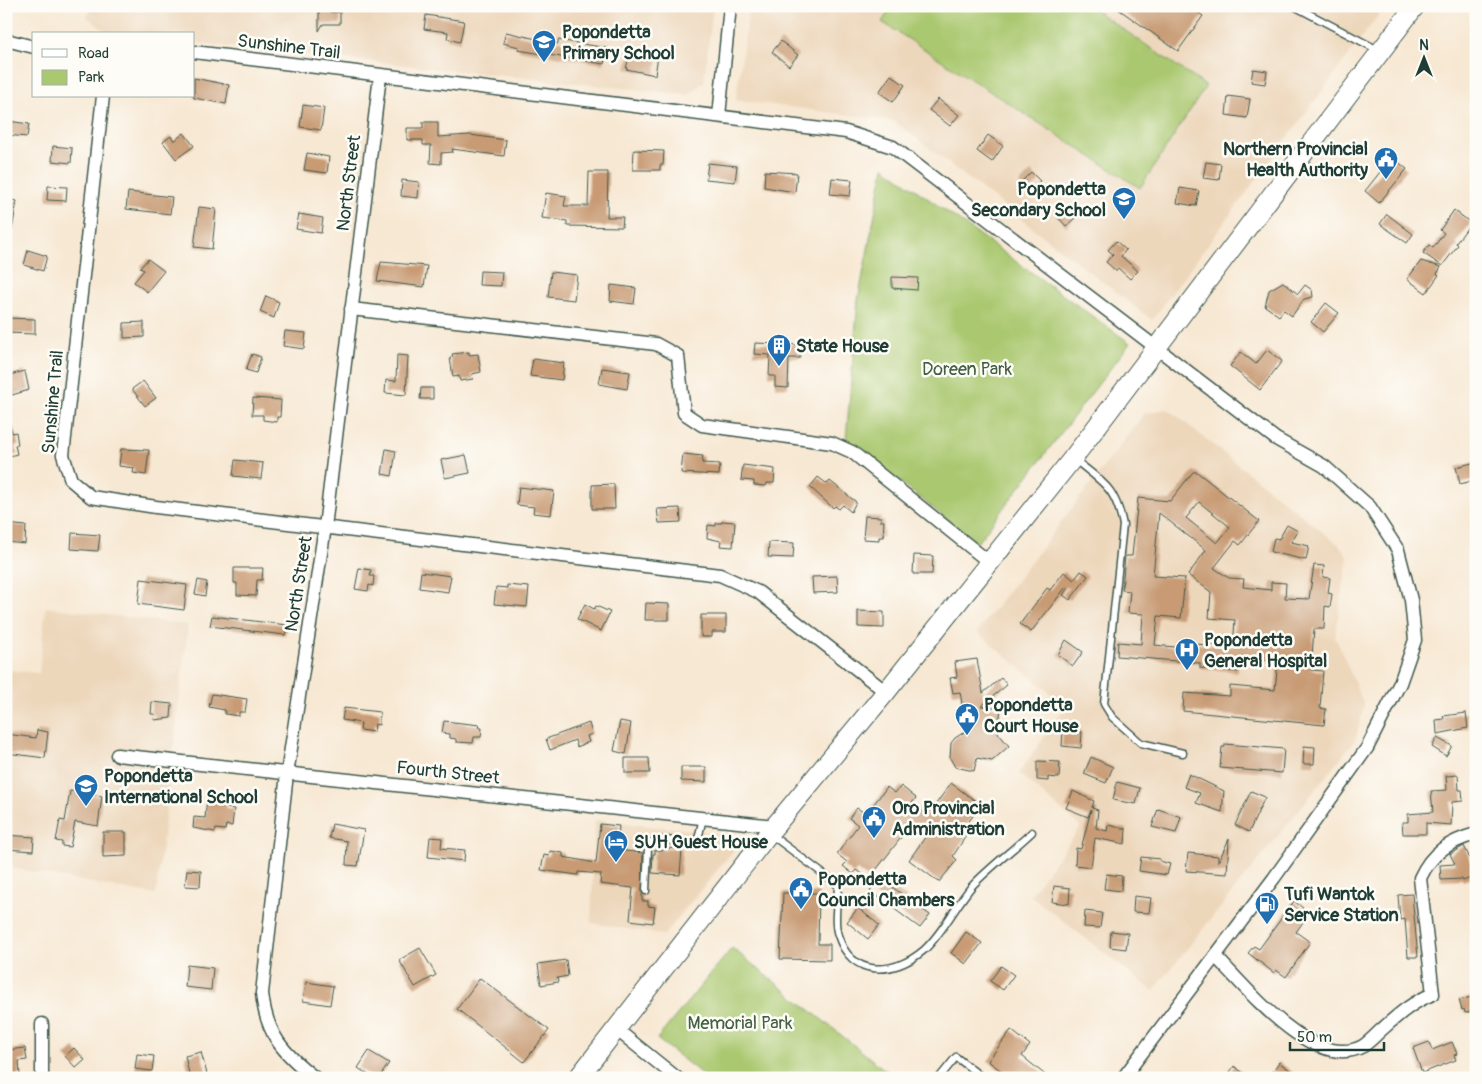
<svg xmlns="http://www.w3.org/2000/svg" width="1482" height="1084" font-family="Pangolin,sans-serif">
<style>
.built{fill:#edd7bb}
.green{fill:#aac870;stroke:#648252}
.building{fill:#c89b75;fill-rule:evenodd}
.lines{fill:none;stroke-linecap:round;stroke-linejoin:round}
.service-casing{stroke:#3f574c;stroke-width:9}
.minor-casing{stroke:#3f574c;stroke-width:15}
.secondary-casing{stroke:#3f574c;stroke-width:21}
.service{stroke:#fff;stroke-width:6}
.minor{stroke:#fff;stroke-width:12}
.secondary{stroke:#fff;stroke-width:19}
.labels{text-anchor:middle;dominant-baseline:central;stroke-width:5;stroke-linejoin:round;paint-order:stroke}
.poi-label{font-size:18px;font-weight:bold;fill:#1f3d34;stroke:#fdfcf7;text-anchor:start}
.street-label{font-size:18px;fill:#1f3d34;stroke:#fdfcf7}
.park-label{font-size:18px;fill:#426043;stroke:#fdfcf7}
</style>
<rect width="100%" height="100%" fill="#fdfcf7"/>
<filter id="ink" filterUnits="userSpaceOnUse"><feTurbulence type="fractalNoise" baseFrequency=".02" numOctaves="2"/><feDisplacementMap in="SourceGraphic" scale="10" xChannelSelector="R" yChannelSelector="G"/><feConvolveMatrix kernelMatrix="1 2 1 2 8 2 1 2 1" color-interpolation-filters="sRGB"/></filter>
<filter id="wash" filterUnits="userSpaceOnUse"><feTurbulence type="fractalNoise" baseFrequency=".0096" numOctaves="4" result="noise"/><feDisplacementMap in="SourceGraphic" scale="20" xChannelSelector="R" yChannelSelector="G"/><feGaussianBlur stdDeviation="1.12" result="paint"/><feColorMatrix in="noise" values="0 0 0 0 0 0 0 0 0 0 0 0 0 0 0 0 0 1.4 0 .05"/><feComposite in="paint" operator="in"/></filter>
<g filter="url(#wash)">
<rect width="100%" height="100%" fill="#f7e8d3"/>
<g class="built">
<polygon points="92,6 713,6 704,82 689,95 194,43 194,34 109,34 87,17"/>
<polygon points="749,6 1385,6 1152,320 894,121 736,100"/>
<polygon points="1168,409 1339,545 1348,557 1335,636 1364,705 1356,739 1153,991 1030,895 1081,827 1019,773 1066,706 977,632 1145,413"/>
<polygon points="46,607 188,625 156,895 6,867 6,670 39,673"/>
<polygon points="595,820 733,835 733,851 664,935 591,923"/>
</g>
<g class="green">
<polygon points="892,6 1089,6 1206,86 1140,188 882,22"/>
<polygon points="884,167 1130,343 977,543 846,439 858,300"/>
<polygon points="732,948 895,1078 707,1078 657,1039"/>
</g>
<g id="blocks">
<g class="building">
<polygon points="319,6 333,6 330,12 340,12 340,24 323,24 319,31"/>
<polygon points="1114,6 1189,6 1203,16 1178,51"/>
<polygon points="426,15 464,21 460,42 447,39 448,32 424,29"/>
<polygon points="506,32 558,44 558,40 607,48 604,64 518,50 519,47 503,43"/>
<polygon points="781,41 798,55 789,66 772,52"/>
<polygon points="646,53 658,56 655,75 626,69 629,56 645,59"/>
<polygon points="1253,69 1267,71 1265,84 1251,82"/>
<polygon points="891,75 905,85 893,102 879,92"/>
<polygon points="194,78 229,85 226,104 194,98"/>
<polygon points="1228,96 1250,99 1247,118 1226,115"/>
<polygon points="938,99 959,115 950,126 929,110"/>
<polygon points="303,105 324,108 321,130 300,127"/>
<polygon points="8,121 29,124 27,137 7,135"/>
<polygon points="423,122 438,122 438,137 470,135 506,140 504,156 452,149 453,152 441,153 441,164 430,163 431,145 423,145 423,140 407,140 407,128 423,128"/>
<polygon points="184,133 194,146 176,159 163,142 171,136 174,141"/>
<polygon points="988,135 1003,146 992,162 977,151"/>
<polygon points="53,146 72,148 71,163 52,161"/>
<polygon points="634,150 664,151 663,165 660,165 660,170 633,170"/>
<polygon points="307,153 329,157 327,173 304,170"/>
<polygon points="1392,157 1407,169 1379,203 1365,191"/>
<polygon points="1206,162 1221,164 1219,180 1203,178"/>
<polygon points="708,163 737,166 735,182 706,179"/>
<polygon points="765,171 797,173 795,192 764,187"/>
<polygon points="589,172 608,172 607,217 623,217 622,227 567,226 567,221 542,218 546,193 566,196 564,206 588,206"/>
<polygon points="1031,172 1040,181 1027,193 1019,184"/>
<polygon points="832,178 852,180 850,196 830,194"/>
<polygon points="402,180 419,182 418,198 401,196"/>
<polygon points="48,186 67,187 66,201 47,200"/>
<polygon points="1180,188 1199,191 1196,206 1177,203"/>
<polygon points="128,192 172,197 170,214 126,209"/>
<polygon points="6,199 17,201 12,230 6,230"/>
<polygon points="1067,205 1077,216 1066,226 1056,215"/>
<polygon points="199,207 216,209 212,249 194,247"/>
<polygon points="1454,210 1471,223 1456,243 1458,245 1442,266 1423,253 1429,245 1433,248 1444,233 1440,230"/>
<polygon points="299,214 323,218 321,233 296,229"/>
<polygon points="1387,214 1413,234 1407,243 1380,224"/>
<polygon points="1116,241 1126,250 1121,256 1138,271 1130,279 1118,268 1116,271 1106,262 1113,254 1108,250"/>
<polygon points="28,250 47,256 43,271 24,265"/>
<polygon points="148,259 164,271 147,292 134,282 144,270 140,268"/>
<polygon points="1421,261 1441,267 1437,274 1439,275 1426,293 1407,279"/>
<polygon points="381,262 427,266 424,287 377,281"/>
<polygon points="480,271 502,272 501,286 479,285"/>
<polygon points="551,272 577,275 574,300 548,297"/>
<polygon points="892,277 918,278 917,290 892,288"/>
<polygon points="1283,282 1298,294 1305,285 1312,290 1313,297 1304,299 1292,316 1284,310 1279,316 1265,306 1269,290"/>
<polygon points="611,285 636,288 634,304 610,301"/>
<polygon points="266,296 279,302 274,318 260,312"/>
<polygon points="1326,303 1339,313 1323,332 1311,322"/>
<polygon points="6,318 35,319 35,334 6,333"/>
<polygon points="144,322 144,337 124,338 124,323"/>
<polygon points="285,331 306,333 304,349 283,346"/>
<polygon points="755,343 800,345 800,358 789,358 788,388 775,387 775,376 769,376 770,355 754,354"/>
<polygon points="1267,350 1282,361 1260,390 1230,366 1241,352 1256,364"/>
<polygon points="469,352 469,355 478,354 481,372 472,374 473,379 460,381 459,376 453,377 450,358 453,357 452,354"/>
<polygon points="252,354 261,357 256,373 246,370"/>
<polygon points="397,355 408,356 406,395 385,393 386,380 396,381"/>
<polygon points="533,359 564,363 562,380 530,376"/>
<polygon points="602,368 630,372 627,389 599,384"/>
<polygon points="25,371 29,390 12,395 6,376"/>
<polygon points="143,381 156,398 145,406 132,389"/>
<polygon points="421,388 433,388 433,399 420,399"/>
<polygon points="253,398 281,400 280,417 277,417 277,422 263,420 263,415 252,415"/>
<polygon points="6,424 10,424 12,433 16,432 18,445 15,445 17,454 6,457"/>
<polygon points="121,449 149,450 146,475 133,473 134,468 119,466"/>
<polygon points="386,449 396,451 392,476 382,474"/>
<polygon points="683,454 703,456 702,463 720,464 719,475 681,473"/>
<polygon points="466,455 470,473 445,478 441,460"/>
<polygon points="235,460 263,463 261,479 233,476"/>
<polygon points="1476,462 1476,480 1460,484 1456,467"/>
<polygon points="743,465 775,469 774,483 767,483 766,486 754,485 754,481 741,480"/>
<path d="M1193,472H1197L1259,521L1240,545L1235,541L1214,568L1229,578L1244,579L1243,587L1271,590V582L1286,583L1285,598L1309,599L1314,565L1324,566L1323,577L1330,578L1328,593L1332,594L1330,607L1325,606L1324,629H1314L1311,670L1323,671L1320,708L1326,709L1324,725L1183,711L1184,693L1230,696V686L1275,690L1278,661L1239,658L1238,672L1200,668V663L1117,656L1118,642L1141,644L1143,614L1128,613L1130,591L1122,590L1125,556H1132L1138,498L1170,501ZM1199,502L1230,527L1217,543L1186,518ZM1159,513L1206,550L1188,575L1211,592L1209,618L1235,620L1233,647L1195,644V649L1155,645L1158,616L1181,618L1185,578L1153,576Z"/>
<polygon points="818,477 827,484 830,481 856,502 851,512 843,505 839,509 835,506 833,508 810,487"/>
<polygon points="614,484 615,509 592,509 592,485"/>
<polygon points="519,487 554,491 551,515 533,513 534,507 517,505"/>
<polygon points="680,508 681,522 659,523 657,509"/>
<polygon points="865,516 881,517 880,521 884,521 883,537 879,537 879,540 863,539"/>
<polygon points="722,521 735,522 733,547 720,546 721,541 707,538 708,525 716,526 716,523 722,523"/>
<polygon points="6,524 26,526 25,544 6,542"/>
<polygon points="1287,525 1298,531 1291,542 1309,546 1306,560 1271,552 1274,538 1279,539"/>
<polygon points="72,533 100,535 98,551 71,549"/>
<polygon points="769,542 794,543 793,558 768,557"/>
<polygon points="914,555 933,556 932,574 913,574"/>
<polygon points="234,568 263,568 262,580 257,580 256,596 237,595 237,583 234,583"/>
<polygon points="359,568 371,570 370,576 374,576 373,586 369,585 368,591 355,589"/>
<polygon points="1081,571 1088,576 1070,600 1063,595 1068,588 1066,587 1031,632 1020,624 1047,588 1050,590 1064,572 1074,580"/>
<polygon points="421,572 451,576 448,592 419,588"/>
<polygon points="837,576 838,592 813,593 812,577"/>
<polygon points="141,579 187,585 184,610 138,604"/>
<polygon points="198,580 207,582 205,596 195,594"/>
<polygon points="507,585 529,587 527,607 494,604 496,587 507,588"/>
<polygon points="646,603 669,604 669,620 645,620"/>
<polygon points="585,604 594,609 596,606 610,612 601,631 577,619"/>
<polygon points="858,611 884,612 884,628 858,627"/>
<polygon points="701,615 726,615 726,632 712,632 712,637 701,637"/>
<polygon points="212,616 287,625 285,635 210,626"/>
<polygon points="1066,640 1083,652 1073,666 1058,655"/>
<polygon points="977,659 983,693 1001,678 1007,685 981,706 1001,708 998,733 1009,746 992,761 977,758 974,771 955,767 950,758 951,743 955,738 969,729 956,713 963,710 960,692 953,693 950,678 957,677 955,662"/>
<polygon points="212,694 247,699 245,712 239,712 239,716 225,714 225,710 209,707"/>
<polygon points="152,702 172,704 171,718 154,720 155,714 151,714"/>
<polygon points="344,708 380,712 379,725 375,724 374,732 360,730 361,723 342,720"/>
<polygon points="1466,713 1468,728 1437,734 1436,720 1444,719 1443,716"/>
<polygon points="444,721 480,725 479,728 482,728 481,737 474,737 473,743 456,742 456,739 450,738 450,734 442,733"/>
<polygon points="620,721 631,723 626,754 614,751"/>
<polygon points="589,723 592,734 587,736 589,742 577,747 575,740 550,750 546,739"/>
<polygon points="37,730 48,732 45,758 6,753 6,734 36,738"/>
<polygon points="1063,730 1082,732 1081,748 1062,746"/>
<polygon points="1437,738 1452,746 1446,756 1432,747"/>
<polygon points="1225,744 1284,749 1282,773 1220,768 1222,747 1225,747"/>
<polygon points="1304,746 1315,747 1314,764 1303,764"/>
<polygon points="1091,757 1113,767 1106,783 1084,774"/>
<polygon points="625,758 649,758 650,773 625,773"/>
<polygon points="1037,761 1060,762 1059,778 1048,777 1048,781 1037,780"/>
<polygon points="681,767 706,767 706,782 681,781"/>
<polygon points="1189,774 1224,791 1222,812 1196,803 1200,793 1184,787"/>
<polygon points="1458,775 1459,790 1462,790 1463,801 1452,802 1451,825 1426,823 1426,834 1403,834 1402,822 1408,822 1408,814 1433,812 1431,791 1447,790 1446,776"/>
<polygon points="1117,782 1140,788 1136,804 1113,800"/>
<polygon points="951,783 981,805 961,832 966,836 953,856 957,860 939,882 909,860 926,836 910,826 869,879 857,870 853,874 843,866 847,862 837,854 858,825 849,818 857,808 866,814 887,787 895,793 901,786 916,798 912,803 928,815"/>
<polygon points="70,791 102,796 98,826 75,822 70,847 62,846 62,842 56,841 60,820 65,821"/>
<polygon points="1073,791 1094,801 1092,808 1098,810 1096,828 1107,831 1108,825 1126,829 1125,844 1095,838 1091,867 1075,865 1076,848 1081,849 1091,810 1088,817 1066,808"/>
<polygon points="1251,791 1265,797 1249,832 1235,825"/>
<polygon points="207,798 227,800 226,808 234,809 232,826 226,825 225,830 216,829 215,832 193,828 194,817 205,818"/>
<polygon points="1158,809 1181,817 1176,833 1152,827"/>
<polygon points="332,824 364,830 358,866 346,865 347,841 329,838"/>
<polygon points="600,824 619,826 617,850 643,853 642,901 648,901 648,906 655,907 653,923 630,920 633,888 600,884 601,874 578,872 578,875 541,870 544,855 549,856 550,851 563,853 563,857 596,863"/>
<polygon points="103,832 126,832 126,856 103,857"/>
<polygon points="6,835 34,837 33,851 6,849"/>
<polygon points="430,837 442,838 441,848 465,850 464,861 428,857"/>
<polygon points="1229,839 1227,874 1186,871 1188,853 1218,856 1218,862"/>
<polygon points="1464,846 1473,865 1476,864 1476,876 1463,881 1462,879 1441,880 1440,865 1455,864 1450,854"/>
<polygon points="666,848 682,849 680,875 652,873 653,854 655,854 655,850 666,850"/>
<polygon points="1141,857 1160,859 1160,861 1170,864 1167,875 1139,871"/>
<polygon points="187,870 201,871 200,887 185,886"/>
<polygon points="1106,874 1122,876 1121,891 1104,889"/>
<polygon points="880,878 930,915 920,928 870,891"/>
<polygon points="1054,886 1070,888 1069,904 1052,902"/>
<polygon points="783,893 819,893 818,944 830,944 830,960 780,959"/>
<polygon points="1412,894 1418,957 1408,957 1405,919 1400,920 1398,895"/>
<polygon points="1134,896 1151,898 1149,913 1133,912"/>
<polygon points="1294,901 1303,908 1301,911 1308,915 1296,932 1310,942 1286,977 1276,970 1274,973 1248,953 1254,946 1259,949"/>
<polygon points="858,908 879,925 868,939 847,922"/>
<polygon points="1085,911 1102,913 1100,928 1084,927"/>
<polygon points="1111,931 1128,933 1126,949 1110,947"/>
<polygon points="966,932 982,943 966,964 951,953"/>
<polygon points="420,948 436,975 415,987 399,960"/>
<polygon points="566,960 568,976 557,978 558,982 541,985 538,964"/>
<polygon points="187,965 213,968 211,990 185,987"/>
<polygon points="1001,966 1014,975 1003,990 990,981"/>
<polygon points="480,978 549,1030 524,1062 457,1009"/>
<polygon points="306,982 333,986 330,1005 303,1001"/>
<polygon points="1476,996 1476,1010 1465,1013 1464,1009 1462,1010 1459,1000"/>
<polygon points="1011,1030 1030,1045 1022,1056 1049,1078 1011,1078 988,1061"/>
<polygon points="1429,1042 1432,1050 1452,1042 1457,1054 1454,1055 1456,1060 1422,1073 1413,1048"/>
<polygon points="25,1048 27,1060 19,1061 20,1075 8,1077 6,1050"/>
<polygon points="74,1048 85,1060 76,1068 65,1056"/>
<polygon points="369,1051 389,1063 379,1078 373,1078 358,1068"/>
<polygon points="201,1052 207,1074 190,1078 185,1056"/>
<polygon points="137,1054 154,1056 152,1071 135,1069"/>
<polygon points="1279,1062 1300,1078 1268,1078"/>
<polygon points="1234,1066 1250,1078 1226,1078"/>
</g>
</g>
</g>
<g filter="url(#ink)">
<use href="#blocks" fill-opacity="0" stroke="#3f574c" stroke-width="1"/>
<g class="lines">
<defs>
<g id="service">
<polyline points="1294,6 1380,51"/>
<path d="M1074,459C1103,483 1115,486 1123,525L1104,704L1112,717L1141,743L1183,753"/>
<path d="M770,834L838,885C838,900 833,921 838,935C851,978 894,976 924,950C942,934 956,905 972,886C990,867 1013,850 1032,832"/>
<polyline points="646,891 648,848 651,842 665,840 694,843 698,839 703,818"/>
<polyline points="939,1078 956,1057 983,1078"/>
</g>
<g id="minor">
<polyline points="6,40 34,47"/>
<polyline points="194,52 846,132 893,147 1276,439 1324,466 1370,507 1398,550 1411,600 1415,640 1400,683 1367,748 1274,878 1123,1078"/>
<polyline points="103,96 63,455 71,480 91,497 156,507 720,575 758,592 886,692"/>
<polyline points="719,116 730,6"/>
<polyline points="351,309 656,344 678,356 684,413 702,425 832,443 852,452 989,562"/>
<polyline points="117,755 775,826"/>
<path d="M1215,956C1246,987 1314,1073 1363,1046C1369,1042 1375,1036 1380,1031C1397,1016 1412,1002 1433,994L1420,878C1432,852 1450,841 1476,834"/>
<polyline points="42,1024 42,1078"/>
<polyline points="616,1029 677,1078"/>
<path d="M315,1078C283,1053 266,1034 262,993L287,774L325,527L380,76"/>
</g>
<polyline id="secondary" points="578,1078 769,833 886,692 1073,458 1415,6"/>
</defs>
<use href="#service" class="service-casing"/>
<use href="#minor" class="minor-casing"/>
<use href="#secondary" class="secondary-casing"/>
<use href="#service" class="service"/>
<use href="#minor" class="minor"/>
<use href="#secondary" class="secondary"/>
</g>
</g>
<defs>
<symbol id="school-pin" viewBox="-11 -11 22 30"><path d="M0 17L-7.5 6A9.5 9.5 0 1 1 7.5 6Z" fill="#1f6fb2" stroke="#fdfcf7"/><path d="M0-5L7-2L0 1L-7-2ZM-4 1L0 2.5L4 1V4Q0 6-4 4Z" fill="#fff"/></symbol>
<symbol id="civic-pin" viewBox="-11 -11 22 30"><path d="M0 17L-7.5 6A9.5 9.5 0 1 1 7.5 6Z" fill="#1f6fb2" stroke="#fdfcf7"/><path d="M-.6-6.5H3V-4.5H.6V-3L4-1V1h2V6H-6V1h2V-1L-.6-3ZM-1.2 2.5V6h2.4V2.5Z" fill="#fff"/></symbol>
<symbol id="building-pin" viewBox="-11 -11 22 30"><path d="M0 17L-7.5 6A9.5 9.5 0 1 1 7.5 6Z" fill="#1f6fb2" stroke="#fdfcf7"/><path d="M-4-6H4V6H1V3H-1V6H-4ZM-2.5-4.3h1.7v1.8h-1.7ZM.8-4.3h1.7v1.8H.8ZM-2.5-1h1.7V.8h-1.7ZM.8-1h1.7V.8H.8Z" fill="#fff"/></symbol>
<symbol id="hospital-pin" viewBox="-11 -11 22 30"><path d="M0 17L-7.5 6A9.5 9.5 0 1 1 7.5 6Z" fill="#1f6fb2" stroke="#fdfcf7"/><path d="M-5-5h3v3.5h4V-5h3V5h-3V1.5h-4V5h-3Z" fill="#fff"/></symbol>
<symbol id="hotel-pin" viewBox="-11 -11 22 30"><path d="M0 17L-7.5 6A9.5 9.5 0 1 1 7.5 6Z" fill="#1f6fb2" stroke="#fdfcf7"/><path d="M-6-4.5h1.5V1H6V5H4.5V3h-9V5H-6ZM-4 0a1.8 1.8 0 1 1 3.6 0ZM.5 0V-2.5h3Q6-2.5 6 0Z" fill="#fff"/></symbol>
<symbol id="fuel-pin" viewBox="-11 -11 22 30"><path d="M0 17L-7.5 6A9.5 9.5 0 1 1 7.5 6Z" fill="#1f6fb2" stroke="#fdfcf7"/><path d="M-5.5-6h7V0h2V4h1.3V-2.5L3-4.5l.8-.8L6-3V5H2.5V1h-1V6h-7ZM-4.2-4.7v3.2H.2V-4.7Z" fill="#fff"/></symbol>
</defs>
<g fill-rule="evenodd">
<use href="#school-pin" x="530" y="28" width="28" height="38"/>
<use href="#civic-pin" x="1372" y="145" width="28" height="38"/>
<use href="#school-pin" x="1110" y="185" width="28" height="38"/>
<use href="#building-pin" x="765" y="332" width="28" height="38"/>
<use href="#hospital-pin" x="1173" y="636" width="28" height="38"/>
<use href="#civic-pin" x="953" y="701" width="28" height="38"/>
<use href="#school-pin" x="72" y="772" width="28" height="38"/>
<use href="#civic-pin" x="860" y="804" width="28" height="38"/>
<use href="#hotel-pin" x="602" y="828" width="28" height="38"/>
<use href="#civic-pin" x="787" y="875" width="28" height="38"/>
<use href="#fuel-pin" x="1253" y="890" width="28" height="38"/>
</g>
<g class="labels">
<g class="poi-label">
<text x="562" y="32">Popondetta<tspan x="562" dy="21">Primary School</tspan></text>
<text x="1368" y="149" text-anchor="end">Northern Provincial<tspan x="1368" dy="21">Health Authority</tspan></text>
<text x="1106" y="189" text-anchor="end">Popondetta<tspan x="1106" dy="21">Secondary School</tspan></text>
<text x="796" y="346">State House</text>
<text x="1204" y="640">Popondetta<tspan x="1204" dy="21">General Hospital</tspan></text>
<text x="984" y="705">Popondetta<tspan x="984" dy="21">Court House</tspan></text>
<text x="104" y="776">Popondetta<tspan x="104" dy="21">International School</tspan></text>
<text x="892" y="808">Oro Provincial<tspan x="892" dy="21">Administration</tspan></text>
<text x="634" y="842">SUH Guest House</text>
<text x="818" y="879">Popondetta<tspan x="818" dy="21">Council Chambers</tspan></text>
<text x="1284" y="894">Tufi Wantok<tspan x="1284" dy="21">Service Station</tspan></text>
</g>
<g class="street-label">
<text transform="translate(289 47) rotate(7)">Sunshine Trail</text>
<text transform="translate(349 183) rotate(-83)">North Street</text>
<text transform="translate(53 402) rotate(-85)">Sunshine Trail</text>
<text transform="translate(299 584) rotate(-81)">North Street</text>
<text transform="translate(448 773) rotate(6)">Fourth Street</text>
</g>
<g class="park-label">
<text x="967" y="369">Doreen Park</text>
<text x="740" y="1023">Memorial Park</text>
</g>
</g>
<rect width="1482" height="1084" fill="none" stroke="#fdfcf7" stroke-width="25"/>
<rect x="32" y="32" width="162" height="65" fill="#fdfcf7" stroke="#a4b0a9"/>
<rect x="42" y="49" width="25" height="8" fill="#ffffff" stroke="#a4b0a9"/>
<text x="78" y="58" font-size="15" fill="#1f3d34">Road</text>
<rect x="42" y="70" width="25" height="15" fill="#aac870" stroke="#a4b0a9"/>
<text x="78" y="82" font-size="15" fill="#1f3d34">Park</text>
<g transform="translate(1424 58)" stroke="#fdfcf7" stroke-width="4" paint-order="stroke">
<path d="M0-4L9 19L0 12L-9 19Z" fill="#1f3d34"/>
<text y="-8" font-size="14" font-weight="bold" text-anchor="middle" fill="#1f3d34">N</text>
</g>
<path d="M1290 1042v8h94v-8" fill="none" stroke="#1f3d34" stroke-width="2.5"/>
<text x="1297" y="1042" font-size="15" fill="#1f3d34" stroke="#fdfcf7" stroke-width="4" paint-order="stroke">50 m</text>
</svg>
